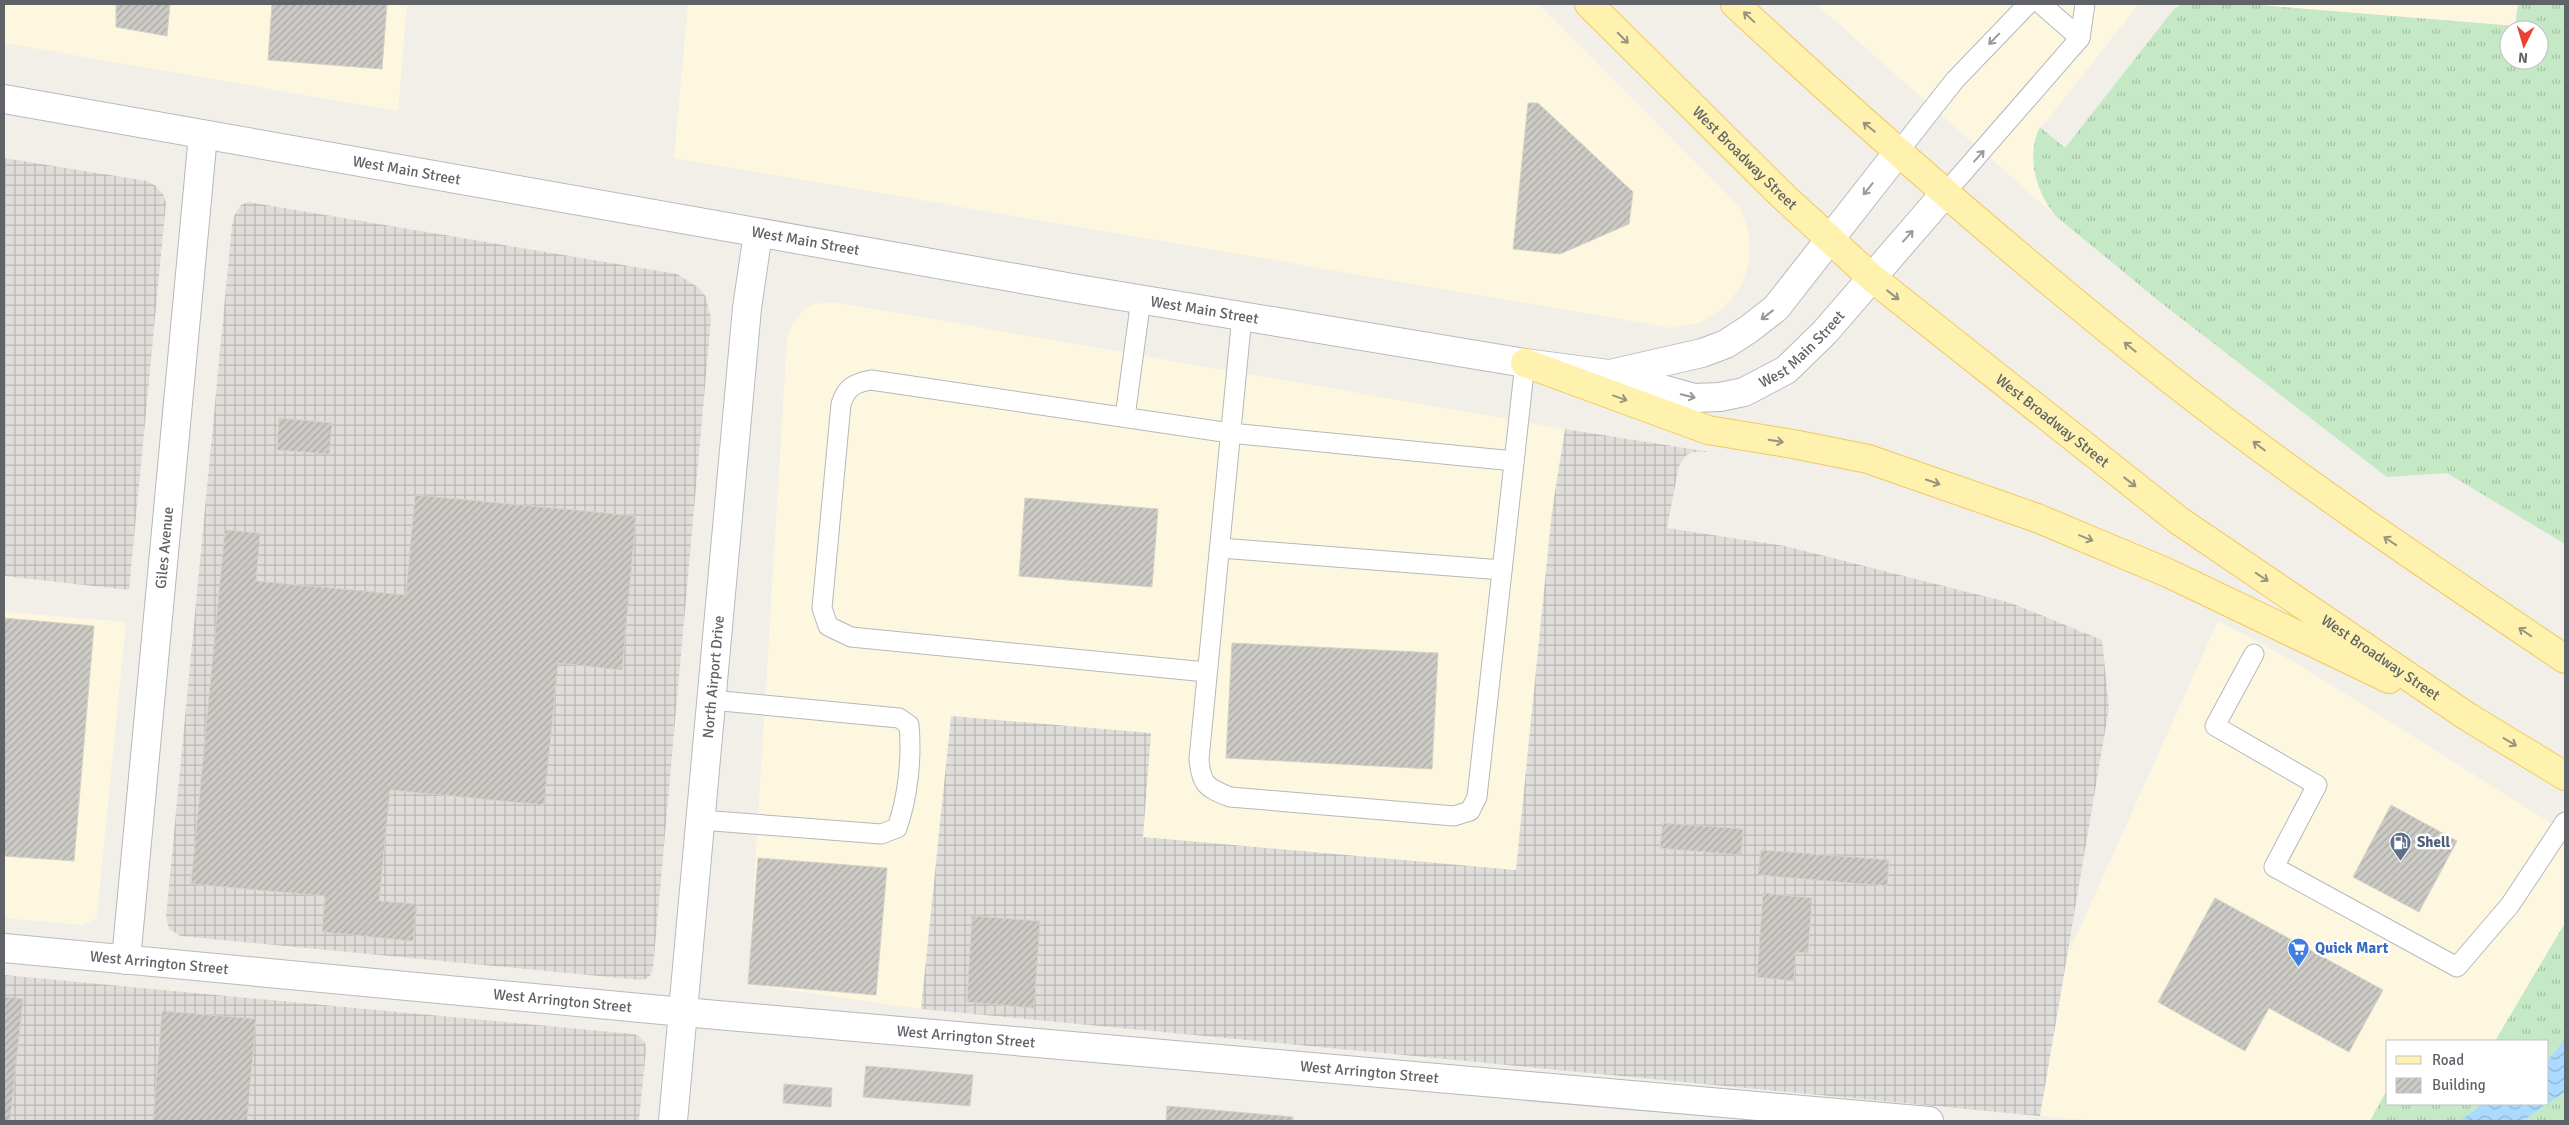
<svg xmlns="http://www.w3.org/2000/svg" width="2569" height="1125" font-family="Signika,sans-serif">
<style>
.commercial{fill:#fef7e0}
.industrial{fill:url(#industrial-grid)}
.grass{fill:url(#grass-tufts);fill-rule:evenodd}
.water{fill:url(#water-waves)}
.building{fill:url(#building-hatch);stroke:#d6d1c6}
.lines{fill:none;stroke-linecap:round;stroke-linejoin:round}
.lane-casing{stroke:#b5b8bc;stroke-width:21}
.street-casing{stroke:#b5b8bc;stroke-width:30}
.secondary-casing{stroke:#b6babf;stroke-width:30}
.primary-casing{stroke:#f2c960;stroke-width:30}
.lane{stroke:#fff;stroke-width:19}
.street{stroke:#fff;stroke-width:28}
.secondary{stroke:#fff;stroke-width:28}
.primary{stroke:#fff2af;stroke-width:28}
.oneway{stroke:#979581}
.oneway2{stroke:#979a9d}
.labels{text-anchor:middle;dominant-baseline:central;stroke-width:5;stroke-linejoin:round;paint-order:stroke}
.street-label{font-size:15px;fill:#5f6368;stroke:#fff}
.service-label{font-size:15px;font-weight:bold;fill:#4e5e75;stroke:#fff;text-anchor:start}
.shop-label{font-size:15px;font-weight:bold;fill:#366cbe;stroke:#fff;text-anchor:start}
</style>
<defs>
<pattern id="industrial-grid" width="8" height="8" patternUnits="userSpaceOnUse" patternTransform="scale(1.25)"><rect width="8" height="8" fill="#e0deda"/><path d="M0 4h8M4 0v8" fill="none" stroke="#b9b8b5"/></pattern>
<pattern id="grass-tufts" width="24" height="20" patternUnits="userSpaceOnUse" patternTransform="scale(1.25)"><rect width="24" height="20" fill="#c5e8c5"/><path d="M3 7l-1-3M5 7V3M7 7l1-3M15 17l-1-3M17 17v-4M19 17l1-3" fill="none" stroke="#a3c0a4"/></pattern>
<pattern id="water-waves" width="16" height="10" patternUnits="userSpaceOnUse" patternTransform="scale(1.25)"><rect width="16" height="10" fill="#aadaff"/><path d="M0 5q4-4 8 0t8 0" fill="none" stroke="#8eb4d2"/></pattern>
<pattern id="building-hatch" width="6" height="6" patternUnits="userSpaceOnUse" patternTransform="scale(1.25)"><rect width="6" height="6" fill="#cccac5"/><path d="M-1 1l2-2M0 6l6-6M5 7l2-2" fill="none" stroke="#a9a8a4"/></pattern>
</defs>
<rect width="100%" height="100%" fill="#f1efe8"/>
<g class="commercial">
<polygon points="4,4 407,4 398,111 4,43"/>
<polygon points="688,4 1538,4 1740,207 1749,233 1750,260 1741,287 1723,308 1700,323 1672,328 674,158"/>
<polygon points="1816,4 2139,4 2036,134 2034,158 2037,183 2048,207 2057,217"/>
<polygon points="2246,4 2518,4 2516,26"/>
<polygon points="833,302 1565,429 1552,511 1516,870 1142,837 952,716 921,1009 748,984 787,339 793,322 806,308 815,304"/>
<polygon points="4,612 126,622 97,915 95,919 83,925 4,918"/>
<polygon points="2218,621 2293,661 2565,832 2565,923 2495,1041 2388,1041 2388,1088 2370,1121 2097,1121 2040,1116 2067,957"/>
</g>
<g class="industrial">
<polygon points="4,158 147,181 156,186 163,194 166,203 129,590 4,576"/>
<polygon points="248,202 677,274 699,288 706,297 711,319 653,968 650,976 646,979 641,980 181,936 169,929 166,917 232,225 235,214 241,205"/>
<polygon points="1565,429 1710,452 1693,452 1685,456 1679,466 1667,528 1785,546 2011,603 2102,640 2109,708 2040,1116 921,1009 951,716 1151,733 1143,837 1516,870 1552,511"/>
<polygon points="4,975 633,1034 639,1036 645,1043 646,1050 639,1121 4,1121"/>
</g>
<g class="grass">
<path d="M2182,4H2246L2515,26L2518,4H2565V544L2447,473L2387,477L2160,302L2057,217C2037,194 2025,157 2040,127L2065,148L2174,9ZM2509,30H2539V60H2509Z"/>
<polygon points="2565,923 2565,1039 2548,1060 2548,1041 2495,1041"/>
<polygon points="2388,1088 2388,1104 2484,1104 2459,1121 2370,1121"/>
<polygon points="2565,1092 2565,1121 2523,1121"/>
</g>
<polygon class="water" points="2565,1039 2565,1092 2523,1121 2459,1121 2484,1104 2548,1104 2548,1060"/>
<g class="building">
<polygon points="116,4 170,4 167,36 116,27"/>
<polygon points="272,4 387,4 382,69 268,60"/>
<polygon points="1528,103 1538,103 1633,192 1629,224 1560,254 1513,249"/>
<polygon points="279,418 332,423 329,454 277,450"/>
<polygon points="415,495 636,516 622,670 558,663 544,805 390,790 379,901 417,904 413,941 322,932 325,896 191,884 225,530 260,533 256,581 406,595"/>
<polygon points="1025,498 1158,509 1152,587 1019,576"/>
<polygon points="4,618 94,626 74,861 4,856"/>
<polygon points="1232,643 1438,653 1432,769 1226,758"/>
<polygon points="2391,805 2457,841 2419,912 2353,877"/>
<polygon points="1663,823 1743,829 1741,855 1660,848"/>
<polygon points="1761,850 1889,860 1887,886 1758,875"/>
<polygon points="758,858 887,868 876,995 748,984"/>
<polygon points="1763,893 1812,898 1808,953 1796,952 1794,981 1757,977"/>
<polygon points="2215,898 2383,990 2349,1052 2269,1008 2245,1051 2158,1002"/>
<polygon points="972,916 1040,921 1034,1008 967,1002"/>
<polygon points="4,997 23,999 10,1121 4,1121"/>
<polygon points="162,1011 256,1019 247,1121 153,1121"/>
<polygon points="866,1066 973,1075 970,1106 863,1097"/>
<polygon points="784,1084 832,1088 831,1107 783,1103"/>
<polygon points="1167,1106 1293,1117 1293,1121 1166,1121"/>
</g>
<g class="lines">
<defs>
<g id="lane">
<polyline points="2041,4 2080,38"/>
<polyline points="1899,151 1955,80 2028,4"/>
<polyline points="1946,192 2080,38 2085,4"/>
<path d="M1242,316L1199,759C1201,785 1207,788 1230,797L1454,816L1470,811L1477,797L1525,363"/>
<polyline points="1125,417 1141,299"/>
<polyline points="1220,548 1502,570"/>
<polyline points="2254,654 2215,726 2317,785 2274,867 2457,967 2510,905 2565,822"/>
<path d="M1206,672L851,637L828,626L822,608L841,404C846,388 854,383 871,380L1230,433L1514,461"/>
<path d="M701,820L881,834L897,828C908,797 912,758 909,725L899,718L711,700"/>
</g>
<g id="street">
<path id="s1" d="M126,960L203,135"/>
<path id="s2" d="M683,1012L1929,1121"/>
</g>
<g id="secondary">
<path id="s3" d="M4,99L1078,289L1525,363L1608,374L1694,398L1720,397L1744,392L1786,370L1825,332L1946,192"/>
<polyline points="1610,374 1702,353 1726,344 1749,329 1776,308 1899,151"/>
<path id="s4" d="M4,948L683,1012"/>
<path id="s5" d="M673,1121L747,308L758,233"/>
</g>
<g id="primary">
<path id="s6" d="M1589,4L1784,197L1871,277L2178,520L2468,717L2565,776"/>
<path d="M1735,4C1874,133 2017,258 2166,376C2294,477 2430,568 2565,659"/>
<polyline points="1525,363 1708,430 1793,444 1868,459 2037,518 2168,573 2389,679"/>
</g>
</defs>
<use href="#lane" class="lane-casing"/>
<use href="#street" class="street-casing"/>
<use href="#secondary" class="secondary-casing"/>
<use href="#primary" class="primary-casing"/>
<use href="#lane" class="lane"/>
<use href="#street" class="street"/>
<use href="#secondary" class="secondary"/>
<use href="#primary" class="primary"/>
</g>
<defs><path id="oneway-shaft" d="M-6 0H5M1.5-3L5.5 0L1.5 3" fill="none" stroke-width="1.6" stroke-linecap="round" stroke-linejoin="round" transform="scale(1.25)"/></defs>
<g class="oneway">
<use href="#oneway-shaft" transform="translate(1749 17) rotate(-137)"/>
<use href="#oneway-shaft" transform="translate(1623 38) rotate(45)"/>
<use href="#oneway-shaft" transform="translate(1869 127) rotate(-141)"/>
<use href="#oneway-shaft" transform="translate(1893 295) rotate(38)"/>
<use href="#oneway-shaft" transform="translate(2130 347) rotate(-141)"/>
<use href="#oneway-shaft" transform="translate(1620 398) rotate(20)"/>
<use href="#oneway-shaft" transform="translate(1776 441) rotate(9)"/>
<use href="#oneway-shaft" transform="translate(2259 446) rotate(-143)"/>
<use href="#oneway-shaft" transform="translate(1933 482) rotate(19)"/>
<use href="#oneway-shaft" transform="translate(2130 482) rotate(38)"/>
<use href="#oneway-shaft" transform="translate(2086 538) rotate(22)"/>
<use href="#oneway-shaft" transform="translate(2390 541) rotate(-146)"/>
<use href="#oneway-shaft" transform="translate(2262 577) rotate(34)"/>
<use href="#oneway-shaft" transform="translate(2525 632) rotate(-146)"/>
<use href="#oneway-shaft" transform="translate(2510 742) rotate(31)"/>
</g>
<g class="oneway2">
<use href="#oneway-shaft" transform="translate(1994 39) rotate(134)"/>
<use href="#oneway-shaft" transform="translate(1979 156) rotate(-48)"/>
<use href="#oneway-shaft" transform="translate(1868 189) rotate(129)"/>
<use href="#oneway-shaft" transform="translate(1908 236) rotate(-48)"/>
<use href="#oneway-shaft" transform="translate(1767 315) rotate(142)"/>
<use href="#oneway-shaft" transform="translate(1688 396) rotate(13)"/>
</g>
<defs>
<symbol id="fuel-pin" viewBox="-11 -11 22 30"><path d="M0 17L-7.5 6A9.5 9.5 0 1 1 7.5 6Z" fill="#5c6f8a" stroke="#fff"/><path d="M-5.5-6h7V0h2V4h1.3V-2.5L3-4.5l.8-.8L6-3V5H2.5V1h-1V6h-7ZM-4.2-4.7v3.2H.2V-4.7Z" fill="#fff"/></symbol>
<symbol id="supermarket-pin" viewBox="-11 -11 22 30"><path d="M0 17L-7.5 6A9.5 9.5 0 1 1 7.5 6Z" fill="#3f7fe0" stroke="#fff"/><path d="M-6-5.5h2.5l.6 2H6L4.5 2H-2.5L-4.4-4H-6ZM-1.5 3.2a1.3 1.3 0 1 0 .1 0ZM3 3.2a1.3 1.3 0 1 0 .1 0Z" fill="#fff"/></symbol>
</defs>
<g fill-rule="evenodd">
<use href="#fuel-pin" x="2388" y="830" width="25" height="34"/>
<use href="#supermarket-pin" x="2286" y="936" width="25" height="34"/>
</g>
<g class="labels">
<g class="street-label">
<text stroke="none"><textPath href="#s6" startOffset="219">West Broadway Street</textPath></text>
<text stroke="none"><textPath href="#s3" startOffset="409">West Main Street</textPath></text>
<text stroke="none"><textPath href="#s3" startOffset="814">West Main Street</textPath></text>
<text stroke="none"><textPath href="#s3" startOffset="1219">West Main Street</textPath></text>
<text stroke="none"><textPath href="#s3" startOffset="1840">West Main Street</textPath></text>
<text stroke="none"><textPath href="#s6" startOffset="624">West Broadway Street</textPath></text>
<text stroke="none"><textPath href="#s1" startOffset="414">Giles Avenue</textPath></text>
<text stroke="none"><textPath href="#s6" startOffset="1029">West Broadway Street</textPath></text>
<text stroke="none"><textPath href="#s5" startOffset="446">North Airport Drive</textPath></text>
<text stroke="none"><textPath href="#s4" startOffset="156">West Arrington Street</textPath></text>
<text stroke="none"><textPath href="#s4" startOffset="561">West Arrington Street</textPath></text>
<text stroke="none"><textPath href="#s2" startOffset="284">West Arrington Street</textPath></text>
<text stroke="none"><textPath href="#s2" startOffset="689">West Arrington Street</textPath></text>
</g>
<g class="service-label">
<text x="2417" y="842">Shell</text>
</g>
<g class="shop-label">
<text x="2315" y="948">Quick Mart</text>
</g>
</g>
<rect width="2569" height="1125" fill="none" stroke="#5f6368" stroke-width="10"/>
<rect x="2386" y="1040" width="162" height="65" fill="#ffffff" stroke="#bfc1c3"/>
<rect x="2396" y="1056" width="25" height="8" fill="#fff2af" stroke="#bfc1c3"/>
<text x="2432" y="1065" font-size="15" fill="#5f6368">Road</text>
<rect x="2396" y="1078" width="25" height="15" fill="url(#building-hatch)" stroke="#bfc1c3"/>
<text x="2432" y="1090" font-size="15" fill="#5f6368">Building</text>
<g transform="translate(2524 45) rotate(185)"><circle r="24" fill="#ffffff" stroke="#bfc1c3"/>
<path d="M0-4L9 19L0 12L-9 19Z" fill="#ea4335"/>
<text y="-8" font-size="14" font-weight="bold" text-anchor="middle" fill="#5f6368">N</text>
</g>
</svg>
